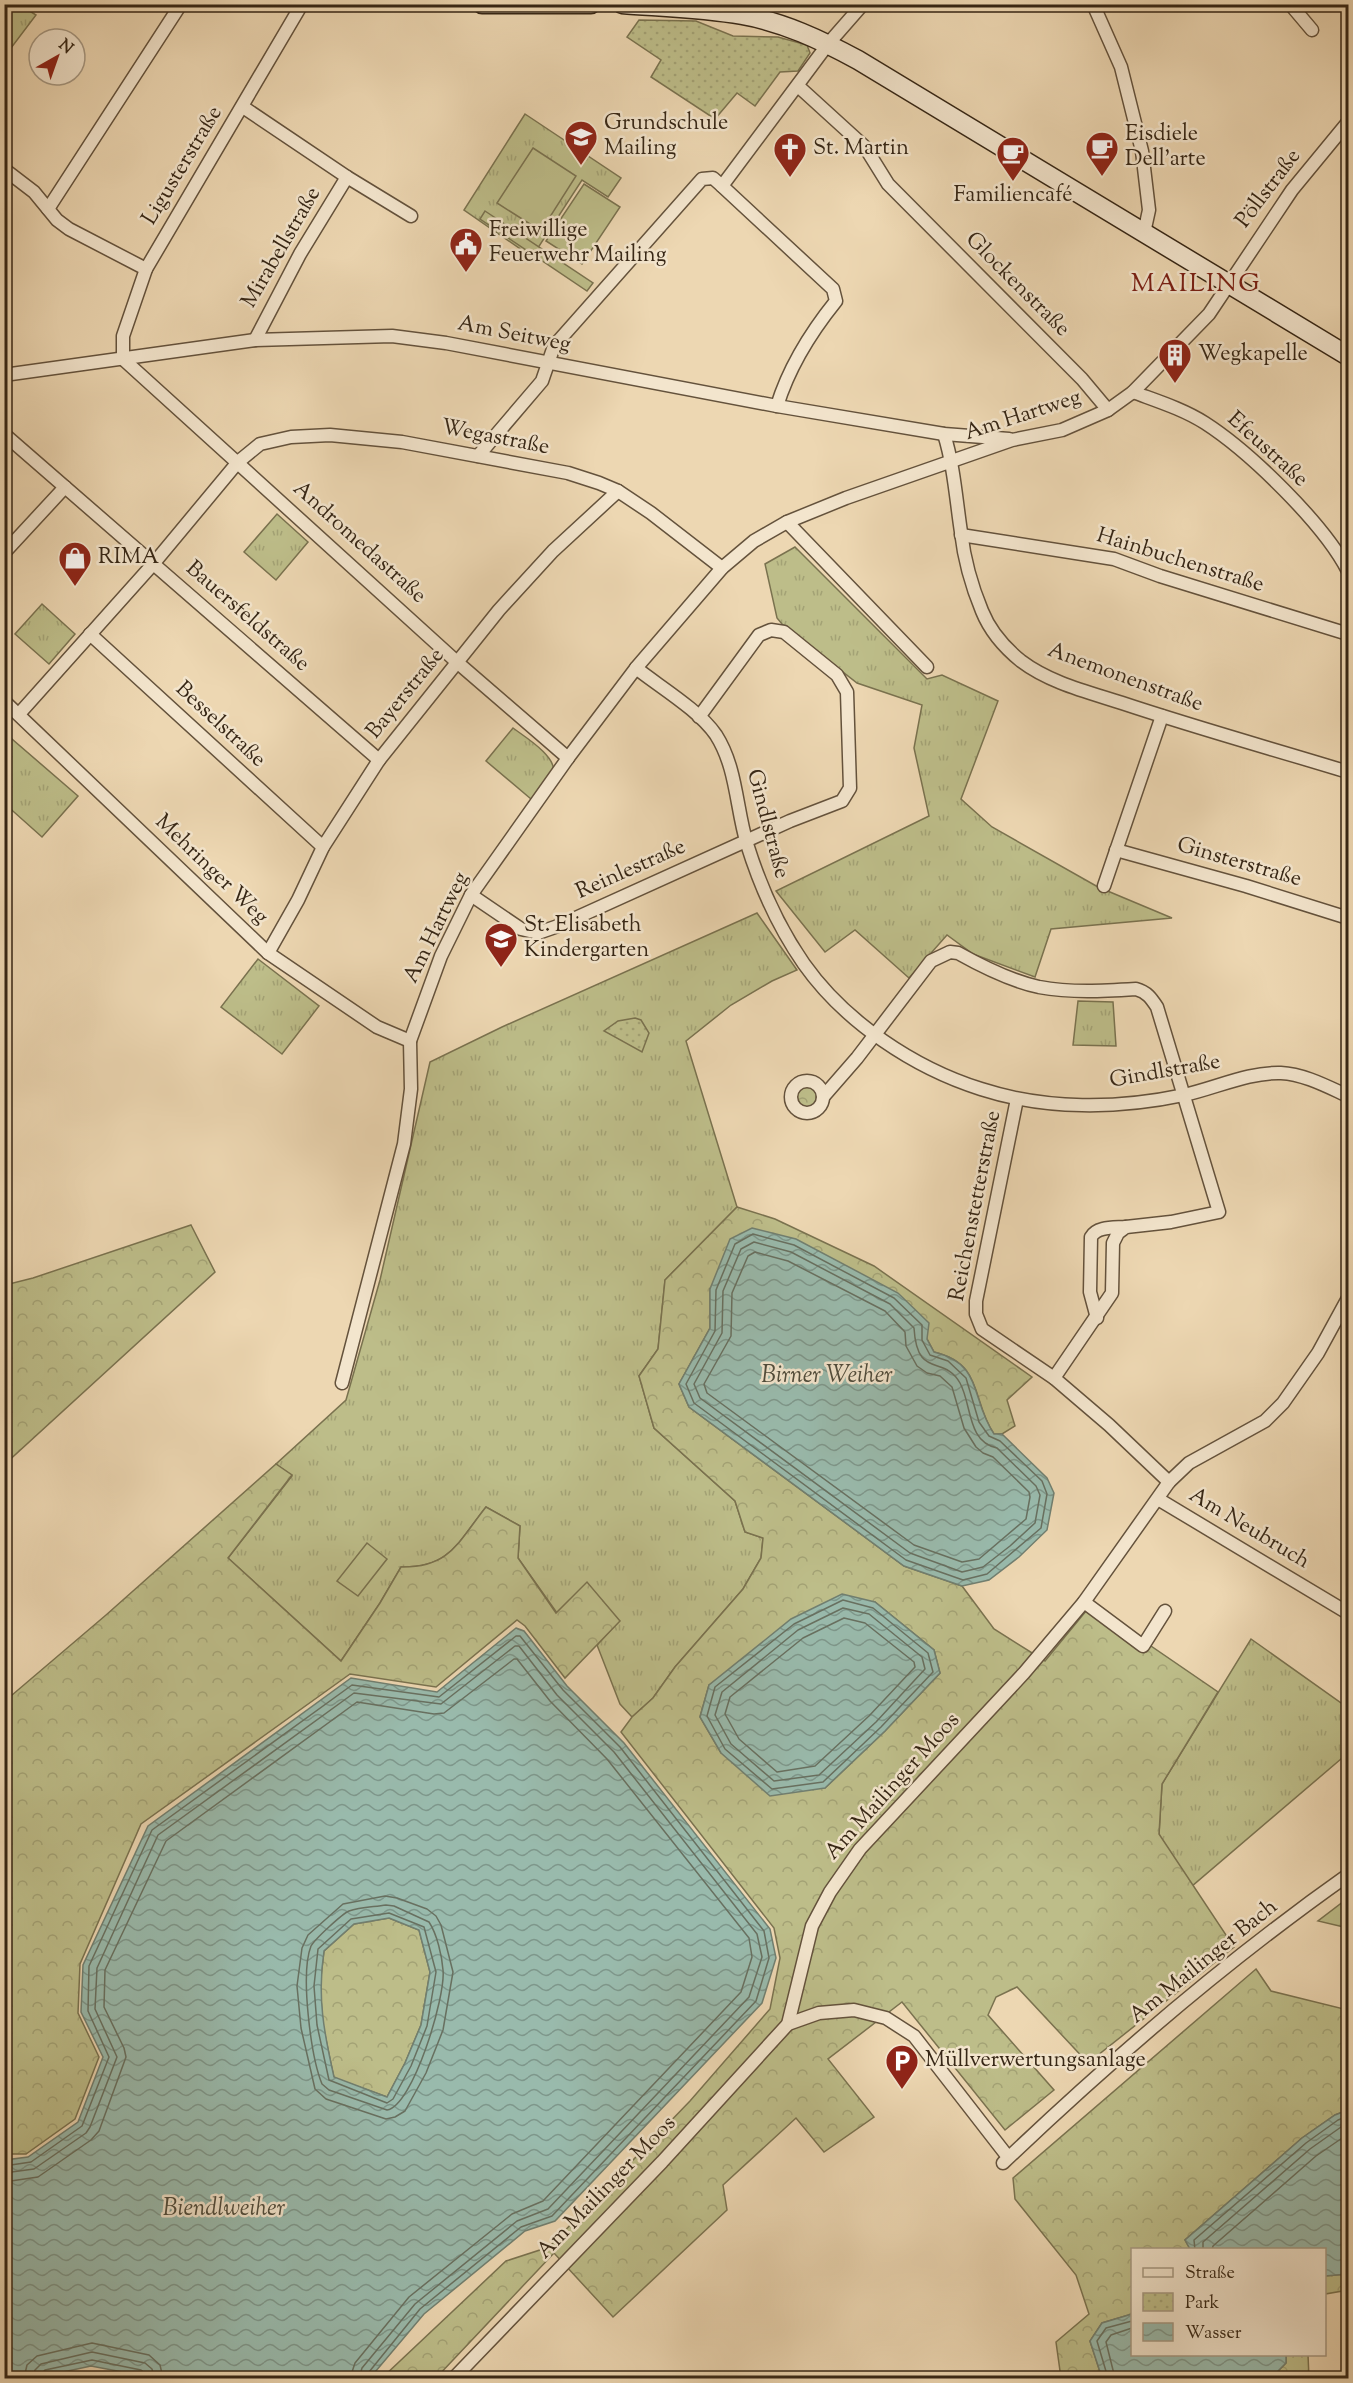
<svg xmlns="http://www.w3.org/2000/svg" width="1353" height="2383" font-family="'Sorts Mill Goudy',serif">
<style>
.grass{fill:url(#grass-tufts);stroke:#7a724f;stroke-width:1.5}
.forest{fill:url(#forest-crowns);stroke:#7a724f;stroke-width:1.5;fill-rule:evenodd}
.park{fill:url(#park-dots);stroke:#7a724f;stroke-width:1.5}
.pitch{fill:#bdbd89;stroke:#7a724f;stroke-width:1.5}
.water{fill:url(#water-waves);stroke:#717f70;stroke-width:1.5;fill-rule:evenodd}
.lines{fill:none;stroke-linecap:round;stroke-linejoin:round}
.shore{stroke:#687060;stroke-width:1.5}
.street-casing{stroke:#64523c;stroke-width:15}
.secondary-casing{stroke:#362615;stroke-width:21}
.street{stroke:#f3e5cd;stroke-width:12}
.secondary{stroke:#f3e5cd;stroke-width:18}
.labels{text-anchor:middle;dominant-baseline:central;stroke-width:5;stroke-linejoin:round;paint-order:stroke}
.poi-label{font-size:22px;fill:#362615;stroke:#f3e5cd;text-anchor:start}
.street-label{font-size:22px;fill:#362615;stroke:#f3e5cd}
.water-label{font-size:24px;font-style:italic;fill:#4f4b3b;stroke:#f3e5cd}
.quarter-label{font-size:26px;letter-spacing:1.5px;fill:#7a1f14;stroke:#f3e5cd}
</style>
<defs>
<pattern id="grass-tufts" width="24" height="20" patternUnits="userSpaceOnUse" patternTransform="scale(1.5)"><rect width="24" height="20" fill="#bdbd89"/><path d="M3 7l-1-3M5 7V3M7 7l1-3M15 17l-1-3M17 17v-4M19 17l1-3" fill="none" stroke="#a3a275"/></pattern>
<pattern id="forest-crowns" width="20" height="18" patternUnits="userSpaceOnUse" patternTransform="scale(1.5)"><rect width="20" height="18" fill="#bdbd89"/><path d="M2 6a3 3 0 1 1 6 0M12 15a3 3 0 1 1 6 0" fill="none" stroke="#a3a275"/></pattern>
<pattern id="park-dots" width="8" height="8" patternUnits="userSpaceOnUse" patternTransform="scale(1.5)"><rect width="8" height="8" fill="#bdbd89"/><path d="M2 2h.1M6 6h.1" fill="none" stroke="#a3a275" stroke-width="1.8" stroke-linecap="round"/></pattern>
<pattern id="water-waves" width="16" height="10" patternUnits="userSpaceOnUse" patternTransform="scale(1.5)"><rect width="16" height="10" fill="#99baac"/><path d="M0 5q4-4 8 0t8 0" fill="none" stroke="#7e978b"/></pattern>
</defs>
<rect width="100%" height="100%" fill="#edd7b2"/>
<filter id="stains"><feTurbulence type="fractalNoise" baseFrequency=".00333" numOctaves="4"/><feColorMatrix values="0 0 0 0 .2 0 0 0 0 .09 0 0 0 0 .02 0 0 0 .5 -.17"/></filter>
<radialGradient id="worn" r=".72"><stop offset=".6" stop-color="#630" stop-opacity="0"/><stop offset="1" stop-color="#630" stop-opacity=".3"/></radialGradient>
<g class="grass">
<polygon points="6,5 20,5 36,15 5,56"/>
<polygon points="525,114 621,178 608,197 582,180 532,257 464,210"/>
<polygon points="277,514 308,542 276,580 244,552"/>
<polygon points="795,547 927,679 942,675 998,701 961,799 992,827 1098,887 1172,918 1051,929 1035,977 973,954 947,935 909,978 855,930 825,952 776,891 929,816 914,748 922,705 857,683 782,624 777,618 765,564"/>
<polygon points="42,604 75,634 49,664 15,634"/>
<path d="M513,728C525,737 558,757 553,773C550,783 537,792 531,799L486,761Z"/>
<polygon points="5,733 78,796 42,837 5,804"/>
<path d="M757,913L797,970L772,981L731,1005L686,1041L737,1207L665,1280L658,1349L639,1376L654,1428L735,1501L745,1532L763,1538L761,1558L743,1589L675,1667L653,1698L632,1717L620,1704L597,1645L619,1621L557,1613L518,1558L520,1526L486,1507C458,1542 450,1568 401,1567L380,1603L341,1661L228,1558L292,1476L276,1464L346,1400L380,1280L430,1062L502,1027Z"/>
<polygon points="258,959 319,1006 282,1054 221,1007"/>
<polygon points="1078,1001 1113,1002 1116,1046 1073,1045"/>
<polygon points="1251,1639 1348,1708 1348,1753 1192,1886 1159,1835 1162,1784"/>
<polygon points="1348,1898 1348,1928 1318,1921"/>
</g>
<g class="forest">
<circle cx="808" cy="1097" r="13"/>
<path d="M737,1207L775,1219L874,1266L1032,1377L1007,1400L1015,1426L1002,1434H994C971,1400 984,1364 934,1352L927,1339L710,1289V1328L679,1384L689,1407L904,1566L962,1586L994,1629L1045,1661L1091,1605L1218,1692L1162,1784L1159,1834L1234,1947L1088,2063L1017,1987L996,1997L988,2015L1054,2090L1005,2130L902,2002L828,2059L874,2117L824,2152L796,2118L723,2185L727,2210L613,2317L554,2253L436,2378H382L506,2261L549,2247L690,2101L770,2009L780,1958L774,1928L621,1732L632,1717L653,1698L675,1667L743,1589L761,1558L763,1538L745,1532L735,1501L654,1428L639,1376L658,1349L665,1280ZM875,1602L934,1650L940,1673L885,1731L825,1788L721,1753L700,1717L709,1685Z"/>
<polygon points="191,1225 215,1272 5,1464 5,1285 33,1278"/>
<path d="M276,1464L292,1475L228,1558L341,1661L380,1603L401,1567C450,1568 458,1542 486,1507L520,1526L518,1558L556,1613L587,1582L620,1621L565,1678L525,1626L517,1620L436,1687L350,1674L141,1824L80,1964L78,2013L99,2057L75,2119L26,2154H5V1701L106,1615Z"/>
<polygon points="389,1918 419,1930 430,1972 421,2025 405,2063 387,2097 334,2078 323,2025 320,1986 324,1951 354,1924"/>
<polygon points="1256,1969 1271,1991 1348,2010 1348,2110 1335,2115 1302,2138 1185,2240 1190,2249 1132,2250 1132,2314 1102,2323 1090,2341 1102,2378 1061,2378 1056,2342 1089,2314 1076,2275 1015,2199 1013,2178"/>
<polygon points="1348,2274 1348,2290 1325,2294 1324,2276"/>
<polygon points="1286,2355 1308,2355 1309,2378 1266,2378 1273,2376 1286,2363"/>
</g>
<g class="park">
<polygon points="639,20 696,21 733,36 778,37 807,45 810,53 798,71 780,72 755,106 737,93 715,119 651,77 661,60 627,37"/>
<polygon points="635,1018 641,1020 649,1033 642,1052 604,1031 618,1021"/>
</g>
<g class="pitch">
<polygon points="533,148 576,176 541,231 497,203"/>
<polygon points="584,184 620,207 582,264 546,241"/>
<polygon points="485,211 593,283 587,291 480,219"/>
<polygon points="367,1543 387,1559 358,1596 337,1581"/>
</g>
<g class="water">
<path d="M752,1228L796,1239L898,1293L929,1323L927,1339L934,1352C984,1364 970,1399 994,1434H1002L1047,1478L1054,1493L1047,1530L1019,1557L989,1580L962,1586L904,1566L689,1407L679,1384L710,1328V1289L730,1239Z"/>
<polygon points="842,1594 875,1602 934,1650 940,1673 885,1731 825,1788 770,1796 721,1753 700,1717 709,1685 791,1619"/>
<path d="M516,1628L524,1631L567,1686L624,1743L770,1929L776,1958L762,2003L555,2221L525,2231L424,2314L370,2378H154L91,2366L35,2378H5V2160L28,2157L78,2122L103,2057L81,2012L83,1965L148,1826L351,1678L437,1692ZM389,1918L419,1930L430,1972L421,2025L405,2063L387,2097L334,2077C324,2033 317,1996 324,1951L354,1924Z"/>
<polygon points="1348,2110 1348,2274 1325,2276 1324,2250 1190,2249 1185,2240 1302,2138 1335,2115"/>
<polygon points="1132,2314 1132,2354 1286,2355 1286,2363 1273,2376 1266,2378 1102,2378 1090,2341 1102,2323"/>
</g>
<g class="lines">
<g class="shore">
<polygon points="753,1234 794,1245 894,1298 922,1325 922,1340 930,1355 948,1361 966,1378 979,1422 989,1436 1000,1441 1042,1481 1047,1494 1041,1528 987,1574 963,1580 906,1560 694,1403 686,1384 715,1331 716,1290 735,1244"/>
<path d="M754,1242L791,1252L890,1304L914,1328C917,1380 944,1354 960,1383C972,1405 967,1442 997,1448L1036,1486L1040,1495L1035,1523L1010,1546L983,1567L962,1572L910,1553L700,1398L694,1384L722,1333L723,1291L741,1249Z"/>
<polygon points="755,1252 788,1261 885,1311 905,1332 906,1346 917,1366 927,1373 940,1376 952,1387 964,1428 976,1447 983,1453 993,1457 1029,1492 1030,1497 1026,1519 979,1559 962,1562 914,1545 707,1393 704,1384 731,1336 732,1293 748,1256"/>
<polygon points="843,1600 873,1608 928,1653 933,1672 881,1727 823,1782 772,1789 725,1749 707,1716 715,1687 794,1624"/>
<polygon points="843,1608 869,1614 922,1657 925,1669 876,1722 819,1775 774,1781 731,1744 715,1715 722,1692 798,1630"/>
<polygon points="844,1618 865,1623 914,1662 915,1667 869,1716 815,1766 777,1772 739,1739 725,1714 730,1697 803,1638"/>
<polygon points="385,1896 397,1898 427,1909 436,1916 441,1925 453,1972 443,2030 426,2073 405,2111 395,2117 386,2119 326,2099 315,2089 301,2028 297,1986 302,1948 308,1935 343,1904"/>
<path d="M386,1905L394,1906L429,1922C437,1934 442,1956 443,1970C446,1996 413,2106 387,2110L329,2090L322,2084C311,2057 300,1974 311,1946C315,1939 342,1914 349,1911C360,1907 374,1907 386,1905Z"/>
<polygon points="389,1913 424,1927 436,1972 427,2026 411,2066 393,2099 387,2103 329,2080 317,2025 314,1986 318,1949 351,1919"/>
<polyline points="4,2166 31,2162 82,2126 109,2057 88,2011 89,1966 152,1830 352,1685 439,1697 516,1636 520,1636 563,1690 620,1747 764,1931 769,1958 756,2001 552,2216 521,2227 420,2309 369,2372 367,2378"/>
<polyline points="4,2173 34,2169 86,2133 90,2127 117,2057 95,2009 97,1968 158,1835 354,1693 441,1704 515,1646 519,1646 557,1695 614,1752 757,1934 762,1957 749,1997 548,2209 517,2221 415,2304 362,2368 359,2378"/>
<polyline points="4,2182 38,2177 91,2140 99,2131 126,2057 124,2048 104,2007 105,1970 166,1841 357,1702 434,1714 444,1713 514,1659 517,1659 550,1701 607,1759 749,1938 752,1957 741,1992 543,2201 512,2214 409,2297 355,2363 350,2378"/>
<polyline points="1195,2250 1194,2240 1306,2143 1338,2120 1348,2116"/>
<polyline points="1203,2250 1203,2242 1310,2149 1341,2127 1348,2124"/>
<polyline points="1212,2250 1213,2246 1316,2156 1348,2134"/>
<polyline points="24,2378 27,2365 37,2356 92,2343 149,2355 160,2365 163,2378"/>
<polyline points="33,2378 35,2370 41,2364 92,2352 145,2363 152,2369 154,2378"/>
<polyline points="41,2378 42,2373 45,2370 92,2360 141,2370 145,2373 146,2378"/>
<polyline points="1108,2378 1097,2341 1106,2328 1132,2321"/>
<polyline points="1115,2378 1106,2342 1111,2335 1132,2328"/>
</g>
<defs>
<g id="street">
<polyline points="302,4 146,269 123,336 123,359 458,663 568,758"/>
<polyline points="1093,4 1121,67 1142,151 1149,210 1144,233"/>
<polyline points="1290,4 1312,30"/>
<polyline points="798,86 865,147 888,184 1082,379 1108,410"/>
<polyline points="243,107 347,177 411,216"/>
<polyline points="4,169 34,192 57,220 69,229 146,269"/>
<path d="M722,186L833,289L836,301C811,332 789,367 777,406"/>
<polyline points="48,209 181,4"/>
<polyline points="255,340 300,254 347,177"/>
<polyline points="4,375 255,340 392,336 446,343 777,406 944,434 1009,439"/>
<path d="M1133,392C1157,401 1183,409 1205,423C1250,452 1324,524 1348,571"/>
<polyline points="4,434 379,760"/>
<path d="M944,434C954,466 956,499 961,532C964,558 972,587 982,611C990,631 1005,648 1021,661C1050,683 1088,692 1122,703C1197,728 1273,749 1348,772"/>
<polyline points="478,456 542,381 554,346 702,179 713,178 722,186 828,44 863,4"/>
<polyline points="787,522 927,667"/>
<polyline points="961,535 1114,559 1160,576 1348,634"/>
<polyline points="4,553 65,487"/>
<polyline points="90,634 323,847"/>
<path d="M636,668C660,687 699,710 716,735C737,768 736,808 747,844C760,886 779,928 804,964C845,1022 914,1068 981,1089C1046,1110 1118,1109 1184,1095C1216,1088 1248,1072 1281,1073C1304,1074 1328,1087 1348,1096"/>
<polyline points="4,701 268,953 377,1027 410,1041"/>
<polyline points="19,714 154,563 238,462 260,444 291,437 330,435 402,442 568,473 599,483 618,491 651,513 722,568"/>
<polyline points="1116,850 1246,886 1348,918"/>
<polyline points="1104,886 1162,716"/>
<polyline points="471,895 521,929 538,933 558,926 790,821 842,801 850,788 847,692 837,675 784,632 771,630 759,635 699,717"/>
<polyline points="268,953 298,900 323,847 379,760 499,610 553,551 618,491"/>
<circle cx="807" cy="1097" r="16"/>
<path d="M823,1097L857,1058L931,961L950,952L958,953C983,967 1011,981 1039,987C1071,993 1104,991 1136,989C1147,992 1151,998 1157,1007L1219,1212L1171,1222L1126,1227L1118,1233L1113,1243L1112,1293L1054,1378"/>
<polyline points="1017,1099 976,1301 976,1314 982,1329 1054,1378 1109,1425 1169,1482"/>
<path d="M1097,1318L1090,1292L1091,1237C1097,1226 1114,1228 1126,1227"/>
<polyline points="342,1383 404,1144 411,1089 410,1041 441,956 471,895 568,758 636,668 722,568 754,541 787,522 846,498 1012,440 1062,430 1108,410 1133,392 1209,314 1292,190 1348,122"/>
<polyline points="1158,1499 1348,1613"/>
<polyline points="1084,1602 1143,1646 1165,1611"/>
<polyline points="788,2024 819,2013 854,2010 886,2018 914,2036 1008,2157"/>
<path d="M1003,2163C1111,2060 1226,1961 1348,1875"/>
<polyline points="454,2378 662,2162 788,2024 812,1926 830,1892 860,1849 1024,1673 1084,1602 1169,1482 1189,1463 1265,1421 1283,1403 1318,1353 1348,1298"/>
</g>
<g id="secondary">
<polyline points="482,4 591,4"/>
<path d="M622,4C662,7 703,8 742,15C783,22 821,40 858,60L1348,356"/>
</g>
</defs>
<use href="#street" class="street-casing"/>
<use href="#secondary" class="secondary-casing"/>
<use href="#street" class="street"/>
<use href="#secondary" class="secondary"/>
</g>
<defs>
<symbol id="school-pin" viewBox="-11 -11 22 30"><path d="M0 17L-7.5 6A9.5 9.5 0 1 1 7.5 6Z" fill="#8f2418" stroke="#f3e5cd"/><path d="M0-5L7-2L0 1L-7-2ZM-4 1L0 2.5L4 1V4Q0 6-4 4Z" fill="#fff"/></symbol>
<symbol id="cafe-pin" viewBox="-11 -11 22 30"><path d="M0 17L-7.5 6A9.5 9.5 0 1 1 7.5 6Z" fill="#8f2418" stroke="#f3e5cd"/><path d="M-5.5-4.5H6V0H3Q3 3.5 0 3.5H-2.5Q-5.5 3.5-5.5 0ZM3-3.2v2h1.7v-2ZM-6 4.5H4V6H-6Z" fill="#fff"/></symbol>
<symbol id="church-pin" viewBox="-11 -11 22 30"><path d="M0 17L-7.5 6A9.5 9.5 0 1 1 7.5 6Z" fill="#8f2418" stroke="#f3e5cd"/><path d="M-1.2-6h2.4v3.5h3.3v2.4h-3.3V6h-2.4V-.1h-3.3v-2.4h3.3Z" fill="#fff"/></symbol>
<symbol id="civic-pin" viewBox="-11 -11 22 30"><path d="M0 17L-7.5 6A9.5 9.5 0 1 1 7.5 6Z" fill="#8f2418" stroke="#f3e5cd"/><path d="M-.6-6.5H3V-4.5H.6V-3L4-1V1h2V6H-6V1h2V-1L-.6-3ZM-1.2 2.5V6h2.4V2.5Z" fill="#fff"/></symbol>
<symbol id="building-pin" viewBox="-11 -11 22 30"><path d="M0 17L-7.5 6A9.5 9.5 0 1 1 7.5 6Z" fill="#8f2418" stroke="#f3e5cd"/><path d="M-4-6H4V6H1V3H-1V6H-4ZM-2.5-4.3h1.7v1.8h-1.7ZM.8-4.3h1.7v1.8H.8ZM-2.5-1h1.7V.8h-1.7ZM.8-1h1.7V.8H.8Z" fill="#fff"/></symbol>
<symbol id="shop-pin" viewBox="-11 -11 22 30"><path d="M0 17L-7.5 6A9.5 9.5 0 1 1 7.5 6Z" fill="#8f2418" stroke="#f3e5cd"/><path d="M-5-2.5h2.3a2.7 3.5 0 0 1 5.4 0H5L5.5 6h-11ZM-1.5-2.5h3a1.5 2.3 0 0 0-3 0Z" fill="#fff"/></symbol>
<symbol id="parking-pin" viewBox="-11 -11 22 30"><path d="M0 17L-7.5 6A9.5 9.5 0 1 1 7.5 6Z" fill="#8f2418" stroke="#f3e5cd"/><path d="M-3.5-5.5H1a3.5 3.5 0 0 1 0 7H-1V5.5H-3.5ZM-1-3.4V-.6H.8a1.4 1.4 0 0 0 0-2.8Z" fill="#fff"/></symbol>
</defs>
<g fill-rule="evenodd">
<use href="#school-pin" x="562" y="118" width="38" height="52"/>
<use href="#cafe-pin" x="1083" y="129" width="38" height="52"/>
<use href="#church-pin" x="771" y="130" width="38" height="52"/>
<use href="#cafe-pin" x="994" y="134" width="38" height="52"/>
<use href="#civic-pin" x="447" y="225" width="38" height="52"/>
<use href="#building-pin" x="1156" y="336" width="38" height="52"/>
<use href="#shop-pin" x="56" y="539" width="38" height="52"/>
<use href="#school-pin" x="482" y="920" width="38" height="52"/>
<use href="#parking-pin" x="883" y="2042" width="38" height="52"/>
</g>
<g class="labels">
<g class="poi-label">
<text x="604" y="124">Grundschule<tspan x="604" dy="25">Mailing</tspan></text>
<text x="1125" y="135">Eisdiele<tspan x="1125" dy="25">Dell'arte</tspan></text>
<text x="813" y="149">St. Martin</text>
<text x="1013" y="196" text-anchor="middle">Familiencafé</text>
<text x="489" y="231">Freiwillige<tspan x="489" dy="25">Feuerwehr Mailing</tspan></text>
<text x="1198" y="355">Wegkapelle</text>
<text x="98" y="558">RIMA</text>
<text x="524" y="926">St. Elisabeth<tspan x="524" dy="25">Kindergarten</tspan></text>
<text x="925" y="2061">Müllverwertungsanlage</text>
</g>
<g class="street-label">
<text transform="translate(183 166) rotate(-59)">Ligusterstraße</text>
<text transform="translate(1269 189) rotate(-53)">Pöllstraße</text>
<text transform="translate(282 248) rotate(-60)">Mirabellstraße</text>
<text transform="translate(1017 285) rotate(45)">Glockenstraße</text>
<text transform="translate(514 335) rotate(11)">Am Seitweg</text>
<text transform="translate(1023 416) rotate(-18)">Am Hartweg</text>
<text transform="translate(495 438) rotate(11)">Wegastraße</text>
<text transform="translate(1267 450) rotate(42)">Efeustraße</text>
<text transform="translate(359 543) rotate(42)">Andromedastraße</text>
<text transform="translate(1180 561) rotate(17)">Hainbuchenstraße</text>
<text transform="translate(247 617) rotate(41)">Bauersfeldstraße</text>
<text transform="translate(1125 678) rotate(20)">Anemonenstraße</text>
<text transform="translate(406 694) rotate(-51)">Bayerstraße</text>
<text transform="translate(220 725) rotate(43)">Besselstraße</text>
<text transform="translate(767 824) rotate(75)">Gindlstraße</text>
<text transform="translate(1239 863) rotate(16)">Ginsterstraße</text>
<text transform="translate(211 870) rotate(44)">Mehringer Weg</text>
<text transform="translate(631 870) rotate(-24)">Reinlestraße</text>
<text transform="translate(437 928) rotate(-64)">Am Hartweg</text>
<text transform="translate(1165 1072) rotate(-10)">Gindlstraße</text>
<text transform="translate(976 1206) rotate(-79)">Reichenstetterstraße</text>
<text transform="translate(1249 1529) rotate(31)">Am Neubruch</text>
<text transform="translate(893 1787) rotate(-48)">Am Mailinger Moos</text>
<text transform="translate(1204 1962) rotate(-39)">Am Mailinger Bach</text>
<text transform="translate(607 2188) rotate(-46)">Am Mailinger Moos</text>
</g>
<g class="water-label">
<text x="827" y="1376">Birner Weiher</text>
<text x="224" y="2209">Biendlweiher</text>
</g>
<g class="quarter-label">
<text x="1196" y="284">MAILING</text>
</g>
</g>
<rect width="1353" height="2383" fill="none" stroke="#edd7b2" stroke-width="24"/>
<rect x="6" y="6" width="1341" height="2371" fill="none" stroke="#362615" stroke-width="3"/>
<rect x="12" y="12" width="1329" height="2359" fill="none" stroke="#362615" stroke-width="1.5"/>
<rect x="1131" y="2248" width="195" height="108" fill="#f3e5cd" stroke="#a79983" stroke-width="1.5"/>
<rect x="1143" y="2268" width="30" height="9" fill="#f3e5cd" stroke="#a79983" stroke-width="1.5"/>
<text x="1185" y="2278" font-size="18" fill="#362615">Straße</text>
<rect x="1143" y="2293" width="30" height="18" fill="url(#park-dots)" stroke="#a79983" stroke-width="1.5"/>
<text x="1185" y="2308" font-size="18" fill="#362615">Park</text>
<rect x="1143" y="2323" width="30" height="18" fill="url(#water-waves)" stroke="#a79983" stroke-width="1.5"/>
<text x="1185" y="2338" font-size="18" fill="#362615">Wasser</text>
<g transform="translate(57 57) rotate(40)"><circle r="28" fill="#f3e5cd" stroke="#a79983" stroke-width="1.5"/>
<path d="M0-4.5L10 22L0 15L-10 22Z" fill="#8f2418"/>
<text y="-9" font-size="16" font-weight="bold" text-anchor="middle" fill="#362615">N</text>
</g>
<rect width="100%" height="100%" filter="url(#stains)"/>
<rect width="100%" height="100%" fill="url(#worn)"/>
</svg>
